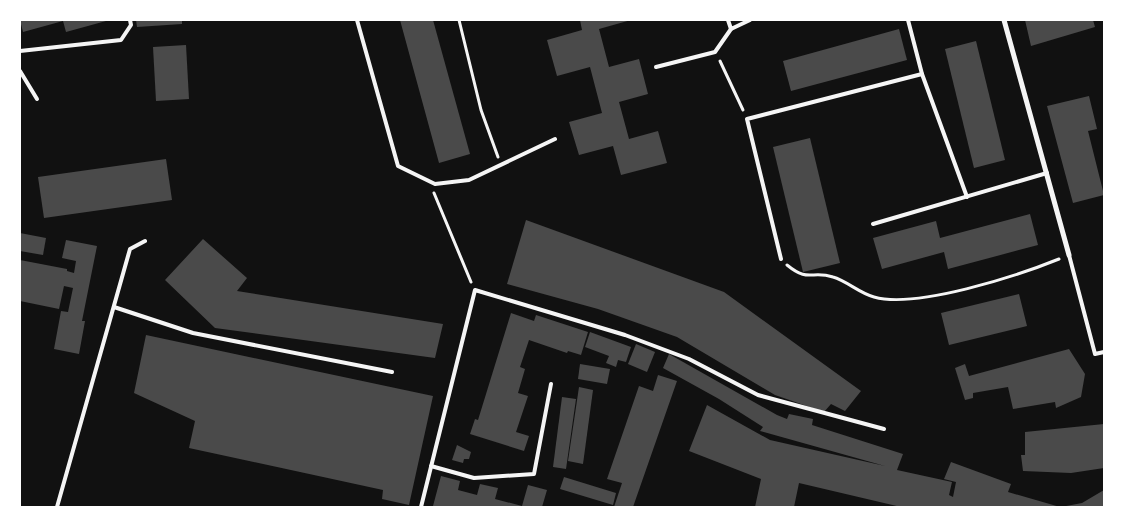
<svg xmlns="http://www.w3.org/2000/svg" width="1124" height="527" font-family="Raleway,sans-serif">
<style>
.building{fill:#4a4a4a}
.lines{fill:none;stroke-linecap:round;stroke-linejoin:round}
.path{stroke:#f5f5f5;stroke-width:3}
.service{stroke:#f5f5f5;stroke-width:4}
.minor{stroke:#f5f5f5;stroke-width:5}
</style>
<rect width="100%" height="100%" fill="#111"/>
<g class="building">
<polygon points="20,20 106,20 106,21 66,32 63,21 23,32"/>
<polygon points="136,20 182,20 182,24 137,27"/>
<polygon points="400,20 433,20 470,154 439,163"/>
<polygon points="580,20 631,20 599,29 609,67 639,59 648,94 619,102 629,139 658,131 667,163 621,175 613,146 579,155 569,122 602,113 590,67 557,76 547,40 582,30"/>
<polygon points="1025,20 1093,20 1095,27 1031,46"/>
<polygon points="899,29 907,60 791,91 783,61"/>
<polygon points="976,41 1005,160 974,168 945,49"/>
<polygon points="186,45 189,99 156,101 153,47"/>
<polygon points="1089,96 1097,129 1088,131 1104,195 1073,203 1047,106"/>
<polygon points="810,138 840,263 803,272 773,147"/>
<polygon points="166,159 172,200 44,218 38,177"/>
<polygon points="1030,214 1038,245 948,269 944,252 882,269 873,238 936,221 940,238"/>
<polygon points="526,220 724,292 861,391 845,411 831,404 824,412 775,395 677,337 598,309 507,284"/>
<polygon points="20,233 46,238 43,255 20,251"/>
<polygon points="203,239 247,278 237,291 443,324 435,358 215,328 165,280"/>
<polygon points="66,240 97,246 82,321 85,321 79,354 54,349 61,311 68,312 73,288 64,286 59,309 20,301 20,260 67,269 67,271 74,273 76,261 62,258"/>
<polygon points="1019,294 1027,326 949,345 941,313"/>
<polygon points="511,313 534,321 536,315 588,332 581,355 568,351 567,353 529,340 520,367 525,369 518,393 528,396 516,432 529,436 524,451 470,434 475,419 478,420"/>
<polygon points="590,332 631,347 626,362 618,360 616,367 606,363 609,356 585,347"/>
<polygon points="146,335 433,396 409,505 382,499 383,490 189,448 195,421 134,393"/>
<polygon points="636,344 655,352 647,372 628,364"/>
<polygon points="1069,349 1085,374 1081,397 1056,408 1055,402 1013,409 1008,387 973,393 973,398 965,400 955,368 965,364 969,376"/>
<polygon points="669,354 777,415 787,419 789,414 813,419 812,425 903,454 897,470 952,482 949,495 953,497 956,482 944,479 951,462 1011,484 1008,492 1060,507 901,507 799,483 794,507 755,507 761,479 689,451 707,405 770,440 885,466 760,431 763,427 719,399 663,368"/>
<polygon points="580,364 610,369 607,384 578,379"/>
<polygon points="658,375 677,381 633,507 614,507 622,483 607,479 639,386 653,391"/>
<polygon points="579,387 593,390 583,464 568,461"/>
<polygon points="562,397 576,399 566,469 553,467"/>
<polygon points="1104,424 1104,468 1071,473 1023,471 1021,455 1025,455 1025,432"/>
<polygon points="457,445 471,452 469,459 464,459 463,463 452,460"/>
<polygon points="441,476 460,481 458,490 477,495 480,484 498,488 495,499 522,506 528,485 547,490 542,507 436,507 433,506"/>
<polygon points="564,477 616,493 613,505 560,489"/>
<polygon points="1104,490 1104,507 1061,507 1082,503"/>
</g>
<g class="lines">
<g class="path">
<polyline points="459,20 481,110 498,157"/>
<polyline points="720,61 743,110"/>
<polyline points="434,193 471,282"/>
<path d="M787,265C809,283 811,270 833,277C847,281 859,293 874,297C916,309 1017,276 1059,259"/>
</g>
<g class="service">
<polyline points="357,20 398,166 435,184 469,180 555,139"/>
<polyline points="728,20 731,29 750,20"/>
<polyline points="908,20 922,74 967,197"/>
<polyline points="20,51 121,40 131,25 130,20"/>
<polyline points="656,67 715,52 731,29"/>
<polyline points="20,71 37,99"/>
<polyline points="873,224 1047,173"/>
<polyline points="1069,255 1095,354 1104,352"/>
<polyline points="781,259 747,119 922,74"/>
<polyline points="114,307 193,333 392,372"/>
<polyline points="431,466 474,478 534,474 551,384"/>
<polyline points="57,507 130,249 145,241"/>
<polyline points="421,507 475,290 625,335 689,359 758,395 884,429"/>
</g>
<polyline class="minor" points="1004,20 1069,255"/>
</g>
<rect width="1124" height="527" fill="none" stroke="#ffffff" stroke-width="42"/>
</svg>
